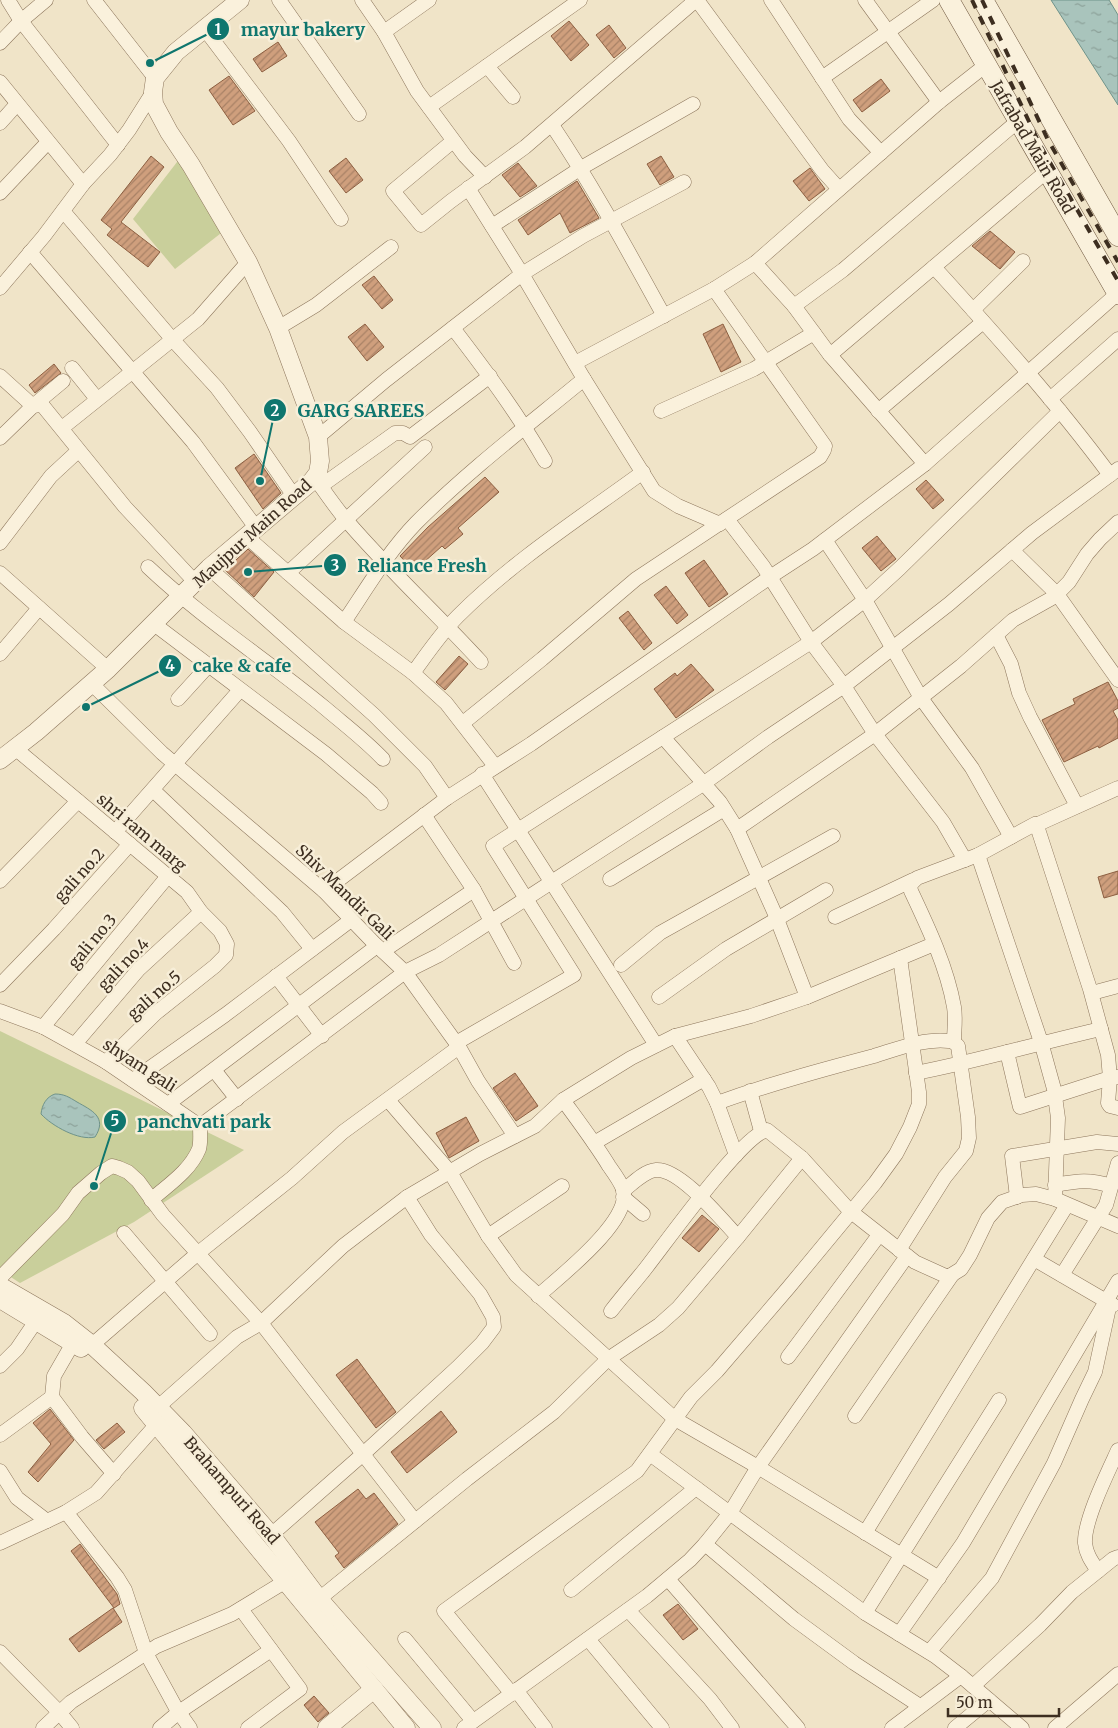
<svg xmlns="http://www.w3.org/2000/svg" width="1118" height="1728" font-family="Merriweather,serif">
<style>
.green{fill:#c9cf9b}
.water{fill:url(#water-ripples);stroke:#6f938a}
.building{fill:url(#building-hatch);stroke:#8d5f41}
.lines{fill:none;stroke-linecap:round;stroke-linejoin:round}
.minor-casing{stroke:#8d765c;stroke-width:15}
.tertiary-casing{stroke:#8d765c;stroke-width:19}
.secondary-casing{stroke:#6f573f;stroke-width:21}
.minor{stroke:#faf1dc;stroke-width:14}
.tertiary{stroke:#faf1dc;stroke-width:18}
.secondary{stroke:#faf1dc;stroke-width:20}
.rail{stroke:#3d2e20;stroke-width:4;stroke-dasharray:9 9;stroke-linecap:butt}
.labels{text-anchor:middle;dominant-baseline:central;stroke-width:5;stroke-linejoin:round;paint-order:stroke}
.street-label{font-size:16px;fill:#3d2e20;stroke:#f7eed8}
.leader{fill:none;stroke:#0f766e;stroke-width:2}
.callout-dot{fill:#0f766e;stroke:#f7eed8;stroke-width:2}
.mark-label{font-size:15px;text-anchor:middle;font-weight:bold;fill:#fff}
.callout-label{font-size:18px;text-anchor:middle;font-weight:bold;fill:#0f766e;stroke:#f7eed8;stroke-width:5;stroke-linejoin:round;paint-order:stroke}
</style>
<defs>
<pattern id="water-ripples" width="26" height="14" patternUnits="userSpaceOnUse" patternTransform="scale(1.25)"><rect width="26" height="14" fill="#a9c4bc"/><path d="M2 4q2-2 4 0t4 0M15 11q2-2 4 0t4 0" fill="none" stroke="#8ba098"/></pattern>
<pattern id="building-hatch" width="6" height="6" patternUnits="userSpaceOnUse" patternTransform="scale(1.25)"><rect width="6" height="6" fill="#cf9f7d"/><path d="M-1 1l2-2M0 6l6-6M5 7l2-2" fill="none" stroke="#a98266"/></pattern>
</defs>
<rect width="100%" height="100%" fill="#f0e4c8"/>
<g class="green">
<polygon points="184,153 225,230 175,269 133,219"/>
<polygon points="0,1031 244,1150 134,1222 20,1283 0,1270"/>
</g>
<g class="water">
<polygon points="1051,0 1109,0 1118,15 1118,105"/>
<path d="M55,1094C64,1094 69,1097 77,1102C91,1110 108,1117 95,1137C79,1141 52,1126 41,1114C42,1105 46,1097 55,1094Z"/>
</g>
<g class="building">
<polygon points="569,21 589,45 571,61 551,36"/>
<polygon points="609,25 626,48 614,58 596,35"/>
<polygon points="278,42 287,56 262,72 253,59"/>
<polygon points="229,76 255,111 233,125 209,90"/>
<polygon points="881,79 890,91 862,112 853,100"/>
<polygon points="151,156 164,167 121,222 160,252 148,267 107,235 112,229 101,220"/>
<polygon points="661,156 674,177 660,185 647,164"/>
<polygon points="346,158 363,180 346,193 329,171"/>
<polygon points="518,163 537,186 520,197 502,175"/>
<polygon points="810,168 825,189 809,201 793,181"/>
<polygon points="577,181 599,218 570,233 560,213 528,235 518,220"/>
<polygon points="990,231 1015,252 1000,269 972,246"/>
<polygon points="374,276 393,300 382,309 362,285"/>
<polygon points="365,324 384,347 367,361 348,337"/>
<polygon points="723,324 741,362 721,372 703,334"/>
<polygon points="54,364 61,373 35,393 29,385"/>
<polygon points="254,454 281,493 263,509 235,468"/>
<polygon points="485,477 499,492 458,528 463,534 445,549 442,546 414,571 400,556 428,527"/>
<polygon points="926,480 944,500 933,509 916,489"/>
<polygon points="877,536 896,559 881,571 862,548"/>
<polygon points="248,549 274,572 254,597 225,570"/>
<polygon points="704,560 728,594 709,607 685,573"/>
<polygon points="666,586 688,615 677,624 654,595"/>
<polygon points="628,611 652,643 644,650 619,618"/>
<polygon points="459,656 468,664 445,690 436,682"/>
<polygon points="691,664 714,690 676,718 654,689 675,673 677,676"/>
<polygon points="1108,682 1118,701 1118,708 1113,711 1118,720 1118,738 1099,748 1098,746 1064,762 1042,720 1075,704 1073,699"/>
<polygon points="1118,871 1118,894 1104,898 1098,877"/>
<polygon points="515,1073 538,1106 516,1121 493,1088"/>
<polygon points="466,1117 479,1141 449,1158 436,1133"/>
<polygon points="702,1215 719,1229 699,1252 682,1238"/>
<polygon points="357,1359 396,1412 376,1428 336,1375"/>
<polygon points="50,1409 74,1440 38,1482 28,1472 51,1444 33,1423"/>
<polygon points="441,1411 457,1432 407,1473 391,1452"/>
<polygon points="117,1423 125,1432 104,1449 96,1440"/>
<polygon points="358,1489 366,1499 374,1493 398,1524 344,1568 335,1556 339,1553 315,1522"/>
<polygon points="80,1544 117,1594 120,1604 114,1608 71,1551"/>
<polygon points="678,1604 698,1629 683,1640 663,1615"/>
<polygon points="113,1608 122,1622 79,1652 69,1639"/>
<polygon points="314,1696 329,1713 318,1722 304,1705"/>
</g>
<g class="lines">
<defs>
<g id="minor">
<polyline points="8,0 21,21 118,145"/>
<polyline points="94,0 155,78"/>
<polyline points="279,0 359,114"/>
<polyline points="362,0 384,32 417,91 465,156 485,177"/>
<polyline points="697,0 822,170 839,189"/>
<polyline points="771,0 849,119 881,153"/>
<polyline points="865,0 939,102"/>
<polyline points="204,28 289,141 341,219"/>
<polyline points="384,32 429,0"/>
<polyline points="0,43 21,21 46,0"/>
<polyline points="487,66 513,97"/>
<polyline points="822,78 933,0"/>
<polyline points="0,82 83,184"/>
<polyline points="429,107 580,0"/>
<polyline points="0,123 17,104"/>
<path d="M552,125C593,186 628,251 664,316"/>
<polyline points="453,141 393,191 421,225 451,201 525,147 696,0"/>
<polyline points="468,188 522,274 584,379 654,491 678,506 720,524"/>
<polyline points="0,193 48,142"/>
<polyline points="63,211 173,340 217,388 250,432 294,496"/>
<polyline points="492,226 581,168 693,104"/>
<polyline points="30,252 193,442 257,529"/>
<polyline points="755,263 794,306 830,355 925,464"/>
<path d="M934,267C995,334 1056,402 1110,475"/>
<polyline points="0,288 44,236 83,184 110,155 129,130 153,92"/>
<polyline points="794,306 843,270 1018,121"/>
<polyline points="973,310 1023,261"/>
<polyline points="278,328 316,305 391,247"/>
<path d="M453,328C486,371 518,414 545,461"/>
<polyline points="830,355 1047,171"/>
<polyline points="575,363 714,289 755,263 939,102 986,65"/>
<polyline points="72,368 97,399"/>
<polyline points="0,376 33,406 63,381"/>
<polyline points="1050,399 1118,339"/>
<polyline points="661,411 754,369 814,333"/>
<polyline points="878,411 983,322"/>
<polyline points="62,428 198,319 248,262"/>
<polyline points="318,437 386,380 522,274 583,236 684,182"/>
<polyline points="0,438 33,406 39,405 43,406 125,507 196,583"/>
<path d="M315,478C325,492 335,507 347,521C389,570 437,614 481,662"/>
<polyline points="321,486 395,433 403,433 410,437 490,376"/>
<polyline points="727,519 763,566 811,642 844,686 875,734 943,822 965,860"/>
<polyline points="247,537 344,622 413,673 446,703 495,766"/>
<polyline points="825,540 865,600 921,698 972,768 1011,837"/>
<polyline points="0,543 51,476 78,451"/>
<polyline points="1012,550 1057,594 1118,680"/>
<path d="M148,567C203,619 267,660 325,708C345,725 365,740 383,759"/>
<polyline points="209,568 374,715 425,766 447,798"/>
<polyline points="0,573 108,669"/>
<polyline points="288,573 425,447"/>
<path d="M344,622C367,588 388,552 416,523C468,471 527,426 584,379"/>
<polyline points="154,624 326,754 372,793 381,803"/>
<polyline points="996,635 1011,664 1019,693 1030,717 1077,806"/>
<polyline points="0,654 39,608"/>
<path d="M413,673C427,654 441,633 458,616C513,561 580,518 643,472"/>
<polyline points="92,684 162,753 324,891 374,943 405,972 459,1047 478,1081 515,1136"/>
<polyline points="178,699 208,666"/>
<polyline points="463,723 542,659 636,579 820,457 824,450 825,446 714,289"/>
<polyline points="663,737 720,802 737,829 775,914 807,997"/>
<polyline points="16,749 187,892 201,912 220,931 227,944 226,955 215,966 156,1013 106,1062"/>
<polyline points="482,774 656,1045"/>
<polyline points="153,790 282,912 312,949"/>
<polyline points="1036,825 1118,788"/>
<polyline points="737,829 875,734 961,666 1013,620 1054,597 1069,582 1087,554 1100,539 1118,522"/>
<polyline points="115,832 240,690"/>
<polyline points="978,855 1041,1042 1054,1089 1058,1118 1055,1199"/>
<polyline points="610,879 724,809"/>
<polyline points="0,881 78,801"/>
<polyline points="474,890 514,963"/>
<polyline points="324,891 447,798 531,744 770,577 813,549 925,464 1118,293"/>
<polyline points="835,917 913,880"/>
<polyline points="383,951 474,890 424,815"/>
<polyline points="621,965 660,933 833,836"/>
<polyline points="276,976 322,1036"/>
<polyline points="0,985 54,929 130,844"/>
<polyline points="1092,993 1118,986"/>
<polyline points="659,997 726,949 826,890"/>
<path d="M0,1011L43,1027L106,1062L200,1126C200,1133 201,1142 199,1149C190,1171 168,1185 151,1200"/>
<polyline points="43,1027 168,876"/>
<polyline points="675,1036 709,1087 717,1103 736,1155"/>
<path d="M954,1042C954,1031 956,1018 954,1007C947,967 928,927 911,891L910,885L917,878L978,855L1035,824L1037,826L1090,989L1108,1055L1110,1078L1108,1103L1110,1106L1118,1108"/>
<polyline points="456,1043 574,975 493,846 811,642 865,600 900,568 1060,411"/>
<polyline points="75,1044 139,969 201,912"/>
<polyline points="1007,1052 1020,1107 1110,1078 1117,1077"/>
<polyline points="214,1070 237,1099"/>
<path d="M916,1073C978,1061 1039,1043 1101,1029"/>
<polyline points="133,1080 225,1015 351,920"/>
<polyline points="750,1091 761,1131"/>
<polyline points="388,1100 450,1172 488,1236 516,1275 675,1419 758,1467 939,1578"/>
<path d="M717,1103C769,1084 821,1070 874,1056C897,1049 924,1038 949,1041C953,1041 955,1043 958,1046L968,1117L969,1138L966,1151L945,1177L899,1250"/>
<polyline points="168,1104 377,946"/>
<polyline points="200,1126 405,972 439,955 703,784 768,737 844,686 949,604 1032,533 1118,469"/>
<polyline points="594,1143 704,1079"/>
<path d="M1055,1185C1078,1181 1089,1179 1111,1186"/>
<path d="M623,1191C632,1184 644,1171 656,1170C680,1168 722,1220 738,1237"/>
<polyline points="623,1197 643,1214"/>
<polyline points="1017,1197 1012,1156 1097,1142 1118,1144"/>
<polyline points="124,1233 210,1334"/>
<polyline points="488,1236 562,1186"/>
<polyline points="1034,1259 1113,1305"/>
<polyline points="1062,1275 1106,1205 1118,1163"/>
<polyline points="0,1278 63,1214 78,1193 101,1173 112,1166 119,1168 128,1172 138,1181 163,1215 261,1323 415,1521"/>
<path d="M538,1296C559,1277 633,1220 623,1189C620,1181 614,1173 609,1166C595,1143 579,1122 563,1100"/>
<path d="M611,1311C621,1298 632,1285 642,1273C663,1247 741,1136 767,1130L802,1158L850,1211L915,1262L948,1277L961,1269L970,1255L988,1218L1002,1202L1022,1195L1036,1194L1055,1199L1118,1226"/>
<polyline points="73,1343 54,1376 52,1397 82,1437 114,1474"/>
<polyline points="92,1345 197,1254 292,1178 343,1132 459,1047"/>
<polyline points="788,1357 879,1235"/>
<polyline points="0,1366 17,1349 36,1321"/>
<polyline points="158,1407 237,1337 261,1323 343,1246 407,1197 480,1154 535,1126 563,1100 631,1058 675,1036 751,1016 807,997 934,944"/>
<polyline points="855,1416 952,1275"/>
<polyline points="0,1435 52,1397"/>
<polyline points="650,1454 865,1613 935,1656 961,1676 1022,1728"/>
<polyline points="0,1471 17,1498 47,1521"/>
<polyline points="66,1512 117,1577 125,1590 146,1653 176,1708 190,1728"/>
<polyline points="865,1533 1067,1205"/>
<polyline points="271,1535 362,1455 457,1368 482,1343 494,1327 493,1317 480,1294 431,1235 407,1197"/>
<polyline points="0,1543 66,1512 96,1493 157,1424"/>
<polyline points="705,1544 794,1619 854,1663 920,1706"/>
<path d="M1098,1571C1092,1562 1086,1554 1085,1543C1084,1520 1108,1472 1118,1450"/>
<polyline points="668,1579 798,1728"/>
<polyline points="571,1590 696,1488"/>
<polyline points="319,1599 467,1479 554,1412 608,1359 659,1325 678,1308 738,1237 802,1158"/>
<polyline points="241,1609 300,1689 248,1728"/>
<polyline points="628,1610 710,1699 732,1728"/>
<polyline points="865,1613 999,1400"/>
<polyline points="899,1634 963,1543 1118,1281"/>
<polyline points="405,1639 473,1721"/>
<polyline points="588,1639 662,1728"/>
<polyline points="0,1652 59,1712 72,1728"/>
<polyline points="929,1652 992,1578 1054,1463 1082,1399 1095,1372 1110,1303"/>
<polyline points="973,1686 1040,1625 1072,1592 1113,1559 1118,1557"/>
<polyline points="516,1690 545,1728"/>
<polyline points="512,1694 444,1611 637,1471 691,1397 717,1371 789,1287 875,1183 896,1154 910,1127 919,1104 919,1092 900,958"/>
<polyline points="43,1728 71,1702 157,1646 232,1614 286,1581"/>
<polyline points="160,1728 179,1712 271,1650"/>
<polyline points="464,1728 647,1596 690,1560 705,1544 730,1513 758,1467 907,1256"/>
<polyline points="892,1728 961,1676"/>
<polyline points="955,1728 989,1700"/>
<polyline points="1055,1728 1118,1674"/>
</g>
<g id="tertiary">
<polyline points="0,760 36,732 108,669 209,568 312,481 318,473 320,461 318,437 278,328 248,262 191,165 169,132 154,104 153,92 155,78 176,52 240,0"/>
<polyline points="0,1286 64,1323 92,1345 143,1392 183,1433 271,1535 319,1599 432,1728"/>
<polyline points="0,1299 81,1348"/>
<polyline points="143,1408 406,1728"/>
<polyline points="327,1728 374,1689"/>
</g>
<g id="secondary">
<polyline points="949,0 1118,294"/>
<polyline points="983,0 1118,236"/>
</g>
</defs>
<use href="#minor" class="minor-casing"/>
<use href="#tertiary" class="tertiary-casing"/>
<use href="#secondary" class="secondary-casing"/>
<use href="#minor" class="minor"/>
<use href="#tertiary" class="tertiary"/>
<use href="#secondary" class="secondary"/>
<g class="rail">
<polyline points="972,0 1040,145 1118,281"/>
<polyline points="982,0 1048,140 1118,262"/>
</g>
</g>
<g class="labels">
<g class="street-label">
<text transform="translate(1033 147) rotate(60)">Jafrabad Main Road</text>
<text transform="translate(252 533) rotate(-42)">Maujpur Main Road</text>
<text transform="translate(142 832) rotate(40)">shri ram marg</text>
<text transform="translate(79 875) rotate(-48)">gali no.2</text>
<text transform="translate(345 892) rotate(44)">Shiv Mandir Gali</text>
<text transform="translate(92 941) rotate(-50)">gali no.3</text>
<text transform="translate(123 964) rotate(-46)">gali no.4</text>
<text transform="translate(154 995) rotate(-41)">gali no.5</text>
<text transform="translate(140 1065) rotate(33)">shyam gali</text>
<text transform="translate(232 1490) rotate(49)">Brahampuri Road</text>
</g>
</g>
<path class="leader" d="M150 63L218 29M260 481L275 410M248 572L335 565M86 707L170 666M94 1186L115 1121"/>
<g class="callout-dot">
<circle cx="150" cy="63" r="5"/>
<circle cx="260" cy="481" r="5"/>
<circle cx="248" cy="572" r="5"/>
<circle cx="86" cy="707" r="5"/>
<circle cx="94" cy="1186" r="5"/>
<circle cx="218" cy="29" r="12"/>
<circle cx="275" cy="410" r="12"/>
<circle cx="335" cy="565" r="12"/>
<circle cx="170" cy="666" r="12"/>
<circle cx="115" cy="1121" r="12"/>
</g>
<g class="mark-label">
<text x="218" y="35">1</text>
<text x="275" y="416">2</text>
<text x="335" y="571">3</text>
<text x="170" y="671">4</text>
<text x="115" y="1126">5</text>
</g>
<g class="callout-label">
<text x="303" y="36">mayur bakery</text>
<text x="361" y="417">GARG SAREES</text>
<text x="422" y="572">Reliance Fresh</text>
<text x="242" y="672">cake &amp; cafe</text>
<text x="204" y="1128">panchvati park</text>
</g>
<path d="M948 1708v8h111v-8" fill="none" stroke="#3d2e20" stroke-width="2.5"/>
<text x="956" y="1708" font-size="15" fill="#3d2e20" stroke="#f7eed8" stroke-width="4" paint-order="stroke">50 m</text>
</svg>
